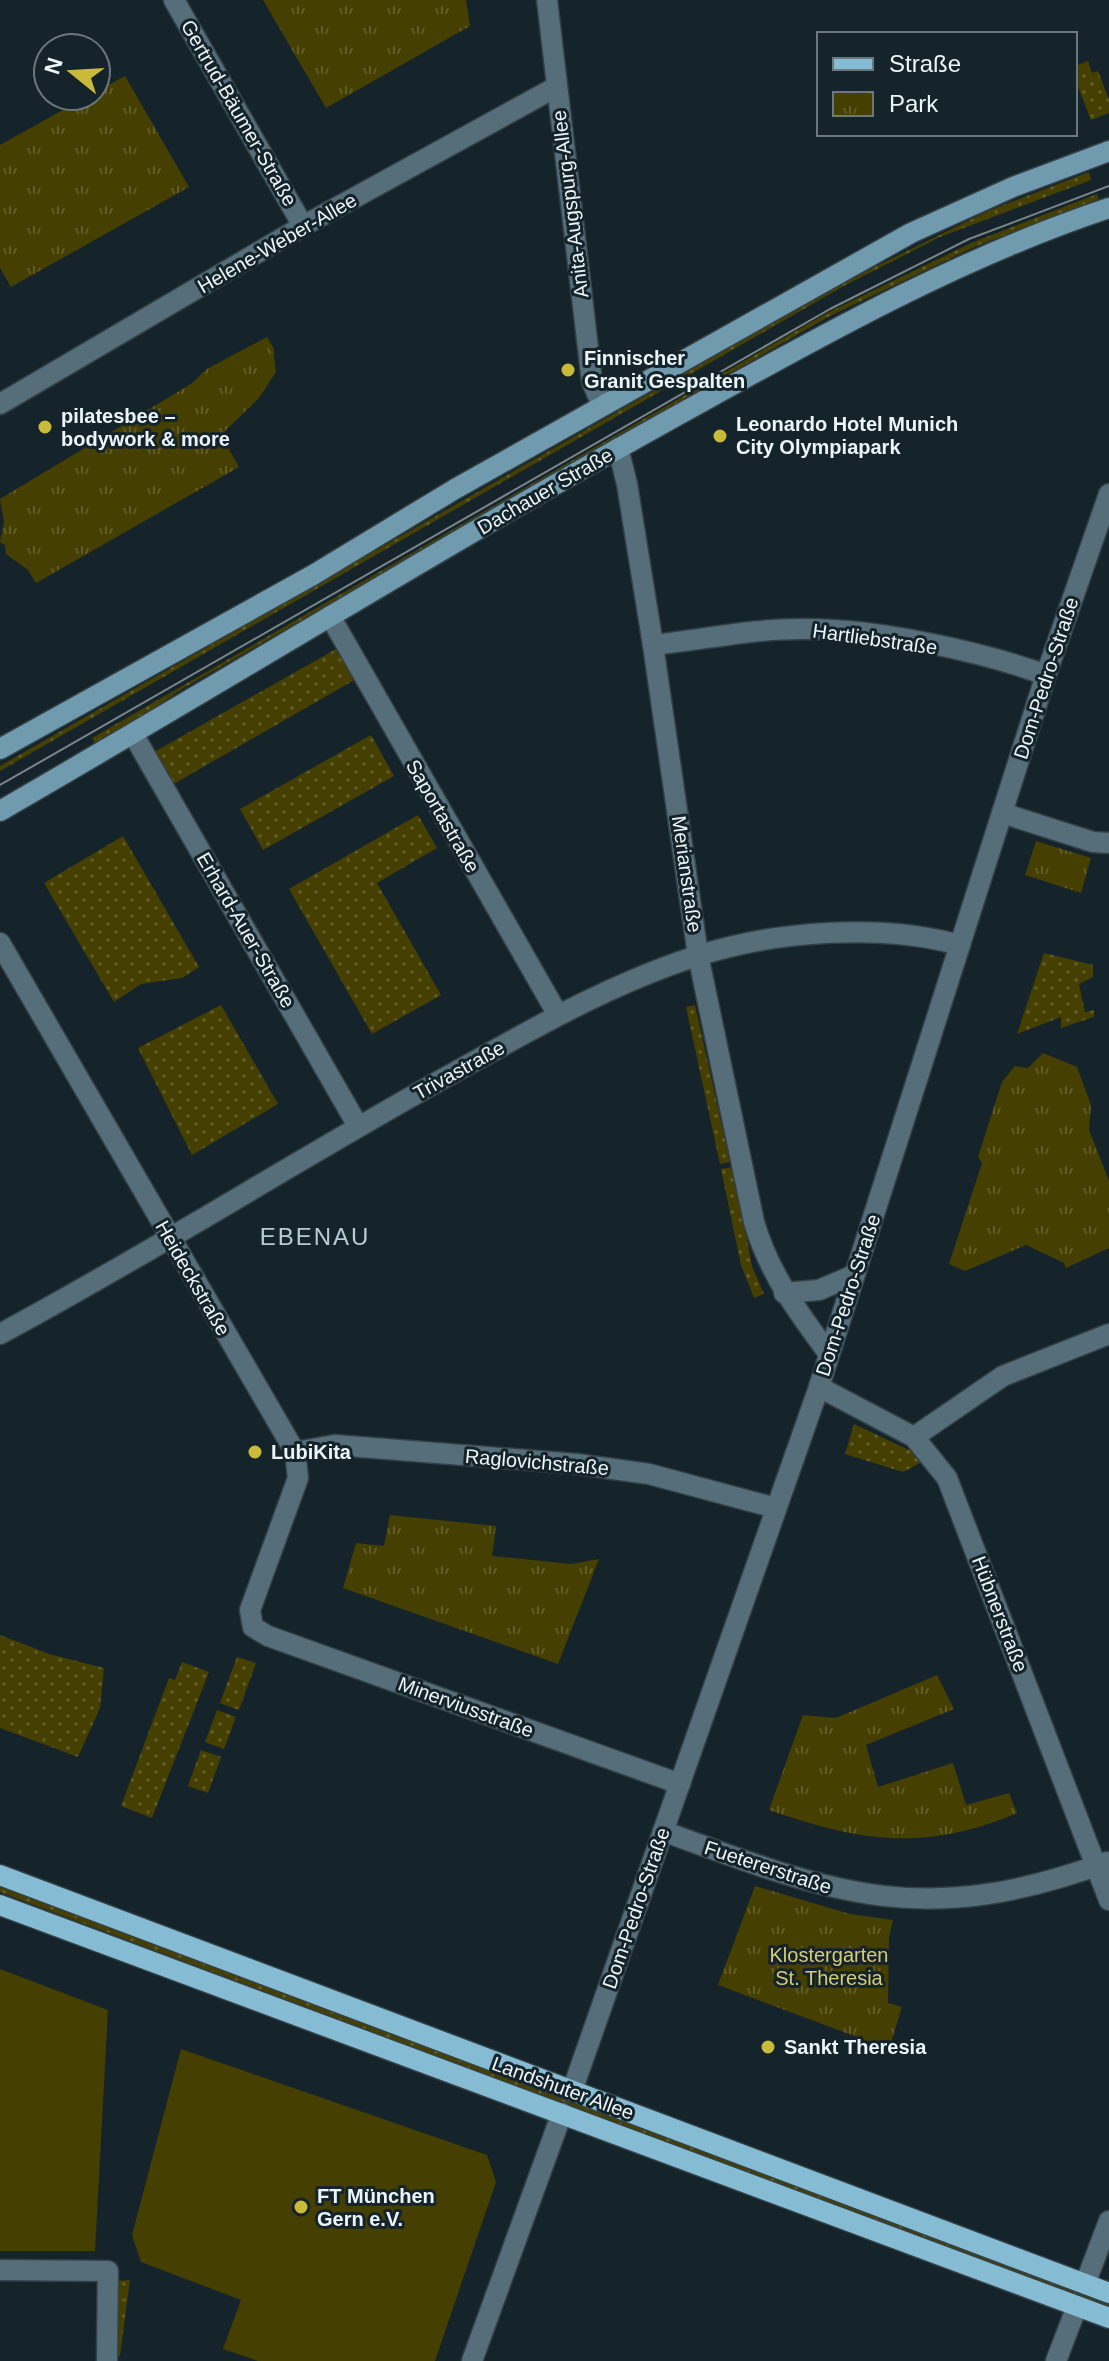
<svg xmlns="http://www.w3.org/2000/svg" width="1109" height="2361" font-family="Arial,sans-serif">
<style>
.grass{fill:url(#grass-dots)}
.park{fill:url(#park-tufts)}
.pitch{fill:#463f02}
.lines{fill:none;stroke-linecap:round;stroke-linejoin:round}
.minor-casing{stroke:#334147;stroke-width:23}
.secondary-casing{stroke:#334147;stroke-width:23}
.primary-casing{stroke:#334147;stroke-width:23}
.minor{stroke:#556e7a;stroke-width:20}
.secondary{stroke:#709aad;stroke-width:20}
.primary{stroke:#85bcd4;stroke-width:20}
.tram{stroke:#79858a;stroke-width:2}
.poi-dot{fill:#caba3a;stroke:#15242a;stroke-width:3}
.labels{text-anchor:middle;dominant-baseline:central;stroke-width:6;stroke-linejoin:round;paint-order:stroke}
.street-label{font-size:20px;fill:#ebf5f9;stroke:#15242a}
.poi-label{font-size:20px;font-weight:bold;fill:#ebf5f9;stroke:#15242a;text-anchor:start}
.park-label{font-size:20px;fill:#d7cc76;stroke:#15242a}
.quarter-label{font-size:24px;letter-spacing:2px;fill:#b8cad3;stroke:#15242a}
</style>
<defs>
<pattern id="grass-dots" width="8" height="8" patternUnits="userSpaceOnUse" patternTransform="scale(2)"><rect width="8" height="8" fill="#463f02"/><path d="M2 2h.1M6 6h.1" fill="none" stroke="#615b28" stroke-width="1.8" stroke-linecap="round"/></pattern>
<pattern id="park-tufts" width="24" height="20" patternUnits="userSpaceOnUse" patternTransform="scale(2)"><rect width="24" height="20" fill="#463f02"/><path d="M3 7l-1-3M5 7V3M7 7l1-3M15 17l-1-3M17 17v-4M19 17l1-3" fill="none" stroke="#615b28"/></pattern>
</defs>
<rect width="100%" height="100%" fill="#15242a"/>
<g class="grass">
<polygon points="1088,61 1092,73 1098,71 1109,100 1109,113 1091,120 1075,79 1075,66"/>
<polygon points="1089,172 1091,180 940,237 842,287 0,771 0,766 840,284 988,211"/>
<polygon points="1097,194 1099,199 974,247 828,317 182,689 97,747 92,738 827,313 971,243"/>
<polygon points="345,644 363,675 165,789 147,756"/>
<polygon points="371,735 394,776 263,850 240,809"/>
<polygon points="418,815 437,848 377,883 441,995 372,1034 289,889"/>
<polygon points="123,836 199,967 182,978 141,984 114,1002 44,883"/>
<polygon points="1044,953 1093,965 1093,977 1079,984 1085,1012 1094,1010 1094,1017 1061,1028 1061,1017 1017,1034"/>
<polygon points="221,1005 278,1104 192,1155 138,1048"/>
<polygon points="695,1005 730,1162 720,1164 686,1007"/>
<polygon points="733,1167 752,1266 764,1294 754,1298 741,1265 721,1169"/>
<polygon points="854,1424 911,1451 922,1462 903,1472 845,1454"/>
<polygon points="0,1635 49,1654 104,1668 100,1708 78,1757 0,1728"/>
<polygon points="237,1657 256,1663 239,1710 220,1703"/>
<polygon points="182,1662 209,1672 152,1818 121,1806 169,1678 175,1680"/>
<polygon points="217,1710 236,1717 224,1749 205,1742"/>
<polygon points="201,1750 221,1757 208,1793 188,1786"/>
<polygon points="0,1886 1109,2303 1109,2309 0,1892"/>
<polygon points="130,2280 120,2356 115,2357 115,2281"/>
</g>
<g class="park">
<polygon points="263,0 466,0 470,26 326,108"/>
<polygon points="125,76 189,187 11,287 0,268 0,145 88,96 96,96 96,92"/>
<polygon points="267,337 273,347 276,372 259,398 221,435 239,467 36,583 28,570 6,554 5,545 0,542 4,522 0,499 191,384 207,369"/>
<polygon points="1036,841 1091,858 1081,893 1025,875"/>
<polygon points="1043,1053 1077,1067 1091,1105 1089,1130 1109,1181 1109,1248 1066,1268 1064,1263 1026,1245 965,1271 949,1264 982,1163 978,1157 1002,1082 1015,1066 1028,1068"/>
<polygon points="390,1515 496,1526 492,1556 571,1564 599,1559 558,1664 343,1588 356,1543 384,1546"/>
<path d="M937,1675L954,1709L866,1745L878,1787L953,1763L966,1805L1009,1793L1017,1813C925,1852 861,1842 769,1810L803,1715L836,1718Z"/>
<polygon points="755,1886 850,1914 893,1920 889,1937 888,2003 902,2007 889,2049 718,1985"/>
</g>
<g class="pitch">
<polygon points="0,1969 108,2010 95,2251 0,2251"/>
<polygon points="181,2049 487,2155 496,2182 435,2361 258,2361 223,2349 241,2300 141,2262 132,2235"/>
</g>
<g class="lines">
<defs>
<g id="minor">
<polyline points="174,0 303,226"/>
<polyline points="547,0 592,382 602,405"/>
<polyline points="0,404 303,226 556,87"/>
<path d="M618,448L627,484L653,645L698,955L754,1222C769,1273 797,1311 829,1354"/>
<polyline points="330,616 558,1015"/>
<path d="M653,645C703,640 755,628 806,629C877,629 980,651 1046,675"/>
<polyline points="133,734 358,1126"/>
<polyline points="1002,813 1093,842 1109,843"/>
<polyline points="0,943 295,1452 298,1478 250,1610 253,1627 268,1636 680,1784"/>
<polyline points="784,1293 819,1290 854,1275"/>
<path d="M0,1334C155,1251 303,1156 457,1071C534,1028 612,983 697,956C775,931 881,923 960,945"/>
<polyline points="819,1387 914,1437 947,1478 1109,1900"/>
<polyline points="914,1437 1003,1376 1109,1334"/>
<polyline points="295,1452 335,1445 577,1464 649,1474 776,1508"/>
<path d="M663,1831C836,1895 924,1929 1107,1862"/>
<polyline points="572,2091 819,1387 1046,675 1109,494"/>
<polyline points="0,2270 108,2271 107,2361"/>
<polyline points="1085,2284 1109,2221"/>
<polyline points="472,2361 562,2113"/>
<polyline points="1056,2361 1077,2306"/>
</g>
<g id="secondary">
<polyline points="0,749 313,575 455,489 911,233 1013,187 1109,151"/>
<path d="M0,811C227,680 451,541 680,414C819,337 958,258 1109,208"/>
</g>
<g id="primary">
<polyline points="0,1875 1109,2293"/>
<polyline points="0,1905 1109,2318"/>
</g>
</defs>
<use href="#minor" class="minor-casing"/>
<use href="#secondary" class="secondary-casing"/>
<use href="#primary" class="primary-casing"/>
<use href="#minor" class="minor"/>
<use href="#secondary" class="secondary"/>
<use href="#primary" class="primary"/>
<polyline class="tram" points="0,785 830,309 969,239 1109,186"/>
</g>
<g class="poi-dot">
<circle cx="568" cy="370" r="8"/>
<circle cx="45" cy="427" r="8"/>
<circle cx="720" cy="436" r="8"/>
<circle cx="255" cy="1452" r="8"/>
<circle cx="768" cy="2047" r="8"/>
<circle cx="301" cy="2207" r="8"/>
</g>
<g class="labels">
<g class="street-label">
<text transform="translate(239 113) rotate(60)">Gertrud-Bäumer-Straße</text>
<text transform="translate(570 204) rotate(-97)">Anita-Augspurg-Allee</text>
<text transform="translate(277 243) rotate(-30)">Helene-Weber-Allee</text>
<text transform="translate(545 491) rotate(-30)">Dachauer Straße</text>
<text transform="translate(875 639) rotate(8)">Hartliebstraße</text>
<text transform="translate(1046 678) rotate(-72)">Dom-Pedro-Straße</text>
<text transform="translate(443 816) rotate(60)">Saportastraße</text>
<text transform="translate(687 874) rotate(82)">Merianstraße</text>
<text transform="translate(246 930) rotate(60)">Erhard-Auer-Straße</text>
<text transform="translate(459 1070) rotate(-29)">Trivastraße</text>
<text transform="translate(193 1278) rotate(60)">Heideckstraße</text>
<text transform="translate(848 1295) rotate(-72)">Dom-Pedro-Straße</text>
<text transform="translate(537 1462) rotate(5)">Raglovichstraße</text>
<text transform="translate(1000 1614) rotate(69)">Hübnerstraße</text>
<text transform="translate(466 1707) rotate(20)">Minerviusstraße</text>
<text transform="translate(768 1867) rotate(18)">Fuetererstraße</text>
<text transform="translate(636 1908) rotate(-71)">Dom-Pedro-Straße</text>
<text transform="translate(563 2088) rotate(20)">Landshuter Allee</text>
</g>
<g class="poi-label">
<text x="584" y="358">Finnischer<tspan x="584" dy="23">Granit Gespalten</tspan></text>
<text x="61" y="416">pilatesbee –<tspan x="61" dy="23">bodywork &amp; more</tspan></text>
<text x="736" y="424">Leonardo Hotel Munich<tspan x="736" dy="23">City Olympiapark</tspan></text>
<text x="271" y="1452">LubiKita</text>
<text x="784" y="2047">Sankt Theresia</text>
<text x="317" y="2196">FT München<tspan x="317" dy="23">Gern e.V.</tspan></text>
</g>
<g class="park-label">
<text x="829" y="1955">Klostergarten<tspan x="829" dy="23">St. Theresia</tspan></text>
</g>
<g class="quarter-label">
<text x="315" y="1236">EBENAU</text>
</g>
</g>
<rect x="817" y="32" width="260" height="104" fill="#15242a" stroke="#6b787d" stroke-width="2"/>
<rect x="833" y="58" width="40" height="12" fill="#85bcd4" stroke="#6b787d" stroke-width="2"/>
<text x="889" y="72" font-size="24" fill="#ebf5f9">Straße</text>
<rect x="833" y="92" width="40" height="24" fill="url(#park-tufts)" stroke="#6b787d" stroke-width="2"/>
<text x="889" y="112" font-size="24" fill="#ebf5f9">Park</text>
<g transform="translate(72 72) rotate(288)"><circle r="38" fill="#15242a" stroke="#6b787d" stroke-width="2"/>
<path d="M0-6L14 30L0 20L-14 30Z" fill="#caba3a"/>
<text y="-12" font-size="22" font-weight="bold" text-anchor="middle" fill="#ebf5f9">N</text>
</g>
</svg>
